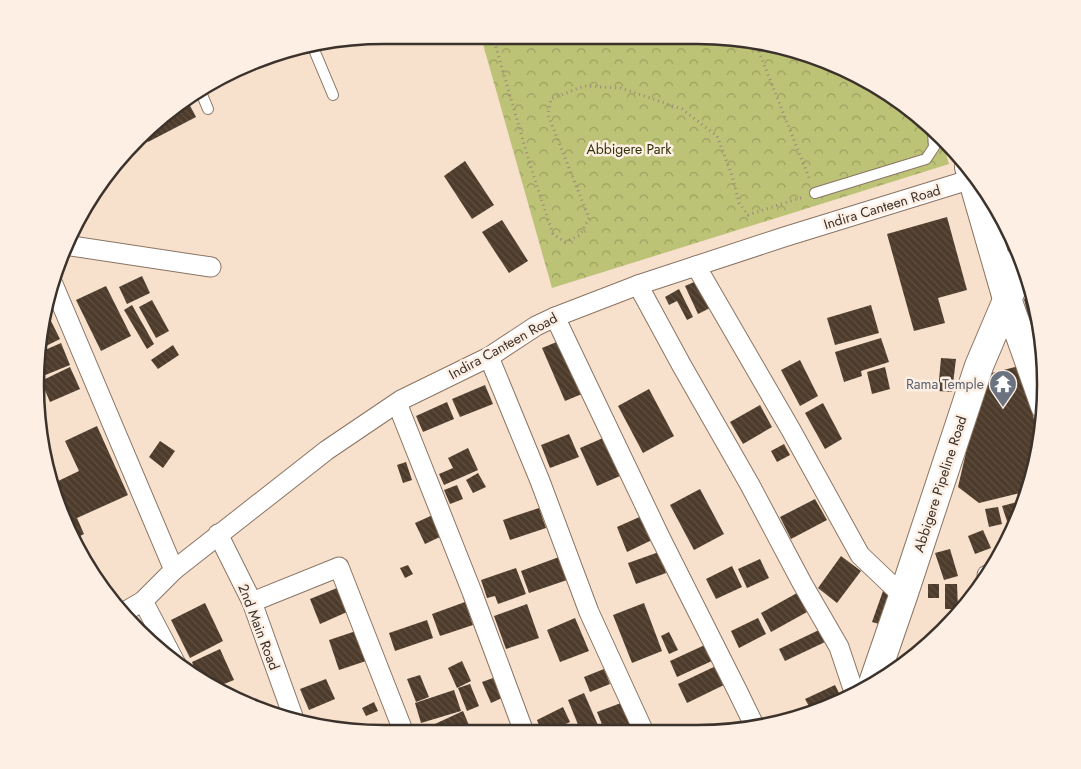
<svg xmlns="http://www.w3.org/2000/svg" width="1081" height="769" font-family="Jost,sans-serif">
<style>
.park{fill:url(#park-crowns)}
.building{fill:url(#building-back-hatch)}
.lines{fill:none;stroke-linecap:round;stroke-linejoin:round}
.lane-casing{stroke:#8a7564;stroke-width:12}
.street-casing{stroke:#8a7564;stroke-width:21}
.secondary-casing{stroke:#8a7564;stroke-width:30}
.path{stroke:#99897c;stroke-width:3;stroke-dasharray:1 4;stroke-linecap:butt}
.lane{stroke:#fff;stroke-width:10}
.street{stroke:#fff;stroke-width:19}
.secondary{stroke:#fff;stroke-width:28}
.labels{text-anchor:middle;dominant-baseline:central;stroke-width:5;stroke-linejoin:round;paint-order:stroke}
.park-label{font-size:14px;fill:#30320a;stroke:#fdefe3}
.street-label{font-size:14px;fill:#3b322b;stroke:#fdefe3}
.worship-label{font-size:14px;fill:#5b616d;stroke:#fdefe3;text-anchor:end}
.rim{fill:none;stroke:#3b322b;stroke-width:2.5}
</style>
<defs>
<pattern id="park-crowns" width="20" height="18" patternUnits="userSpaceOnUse" patternTransform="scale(1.25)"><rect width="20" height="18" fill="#bdc376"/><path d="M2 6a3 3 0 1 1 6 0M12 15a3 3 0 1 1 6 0" fill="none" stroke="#9b9f61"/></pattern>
<pattern id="building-back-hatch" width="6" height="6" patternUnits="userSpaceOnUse" patternTransform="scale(1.25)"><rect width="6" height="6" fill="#4d3b2b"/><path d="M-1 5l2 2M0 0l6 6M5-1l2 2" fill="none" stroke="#5f4f41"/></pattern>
</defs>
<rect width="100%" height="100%" fill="#f7e0cc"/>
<polygon class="park" points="481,37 765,42 871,82 942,140 949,164 552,288"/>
<g class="building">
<polygon points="186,98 196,117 148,142 144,134"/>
<polygon points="465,161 494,205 472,219 444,176"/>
<polygon points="947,217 967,290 938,298 945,323 914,331 887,234"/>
<polygon points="502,220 528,261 509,273 482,232"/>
<polygon points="142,276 150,293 127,304 119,287"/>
<polygon points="701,279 714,306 698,314 685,286"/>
<polygon points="106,286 131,336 101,351 76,300"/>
<polygon points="679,289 693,317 687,320 677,301 669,305 665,297"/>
<polygon points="1033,297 1040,326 1031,329 1024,299"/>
<polygon points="152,300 169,331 156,338 139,307"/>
<polygon points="132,305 154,344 147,349 124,310"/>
<polygon points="871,305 879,333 835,345 827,318"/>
<polygon points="47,306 51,313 44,316 45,313"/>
<polygon points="50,319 60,339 38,350 38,339 42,322"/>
<polygon points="881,338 889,362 861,371 862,376 844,382 835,352"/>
<polygon points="559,341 582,394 565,401 542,348"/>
<polygon points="61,343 70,365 38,378 38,353"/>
<polygon points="173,345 179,355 158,369 151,360"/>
<polygon points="941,358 956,359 952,392 938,391"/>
<polygon points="800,360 818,396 800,406 781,370"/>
<polygon points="1019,366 1040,440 1034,475 1028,491 979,503 958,487 984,375"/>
<polygon points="70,367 80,389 50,402 41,381"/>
<polygon points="885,367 890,389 872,394 867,372"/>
<polygon points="38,385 45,400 38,403"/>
<polygon points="485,385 493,404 460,417 452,399"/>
<polygon points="649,389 674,436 643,453 618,406"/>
<polygon points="447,402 454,419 423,432 416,416"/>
<polygon points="823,403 842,439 825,449 805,413"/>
<polygon points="760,405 772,427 743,444 730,422"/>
<polygon points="97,426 128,495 77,518 84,534 72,540 54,483 79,471 65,441"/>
<polygon points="569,434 579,457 550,468 541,445"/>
<polygon points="603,438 620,476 597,486 580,448"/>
<polygon points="160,441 175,451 163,468 149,457"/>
<polygon points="784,444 790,455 777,462 771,451"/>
<polygon points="468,448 478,470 444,485 439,474 453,468 448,458"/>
<polygon points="406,462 412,480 403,483 397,465"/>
<polygon points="478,473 486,487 473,493 466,480"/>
<polygon points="457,485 463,499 450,504 444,490"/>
<polygon points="700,489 724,534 694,550 670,505"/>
<polygon points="815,499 827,520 791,539 780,517"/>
<polygon points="1017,502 1020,512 1017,521 1008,524 1002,506"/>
<polygon points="998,507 1002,524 989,527 985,509"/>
<polygon points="539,508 546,528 510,540 503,520"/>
<polygon points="435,514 444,535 425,544 415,523"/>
<polygon points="644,515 654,539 627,552 617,527"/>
<polygon points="983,530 991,548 975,554 968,536"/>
<polygon points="950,549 958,576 944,580 935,553"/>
<polygon points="659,552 666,573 636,584 628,563"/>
<polygon points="841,556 861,571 837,603 818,588"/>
<polygon points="559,557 567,580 529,593 521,571"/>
<polygon points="760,559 769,578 747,588 738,569"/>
<polygon points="408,565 413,574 405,578 400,568"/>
<polygon points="732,566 742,587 716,599 706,579"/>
<polygon points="516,568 526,594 498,604 495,596 487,598 481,580"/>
<rect x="928" y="584" width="11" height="14"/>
<polygon points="945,584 957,584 958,609 945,609"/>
<polygon points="337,588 347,612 320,624 310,599"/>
<polygon points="883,591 893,595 883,625 872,622"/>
<polygon points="797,593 807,612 771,632 761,613"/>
<polygon points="465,602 473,625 440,636 432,614"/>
<polygon points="205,603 223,641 190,658 171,620"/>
<polygon points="644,603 662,651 632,663 613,615"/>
<polygon points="527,604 539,638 506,649 494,616"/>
<polygon points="575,618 589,651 560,662 547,630"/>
<polygon points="758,618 766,634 739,648 731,631"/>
<polygon points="427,620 433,638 395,651 389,633"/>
<polygon points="819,630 825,642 785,661 779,649"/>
<polygon points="356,631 366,661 339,670 329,640"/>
<polygon points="669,632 678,650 669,654 661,636"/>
<polygon points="707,644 714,660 677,677 670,661"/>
<polygon points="220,649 234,680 214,688 199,679 192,662"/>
<polygon points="462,661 471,681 457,688 448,668"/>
<polygon points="720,664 728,683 687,703 678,684"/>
<polygon points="604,669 610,684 590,692 584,677"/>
<polygon points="420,675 429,697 416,702 407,679"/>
<polygon points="493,678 502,698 491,703 482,682"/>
<polygon points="326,679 335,699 309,710 300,689"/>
<polygon points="470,684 479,706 467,711 458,688"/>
<polygon points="835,685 843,701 811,710 805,699"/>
<polygon points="454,690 461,711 421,723 415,703"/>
<polygon points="584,693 601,732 581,732 568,700"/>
<polygon points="374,702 378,711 366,716 362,708"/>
<polygon points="621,703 633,732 605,732 597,712"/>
<polygon points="563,707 570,722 549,732 542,732 537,720"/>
<polygon points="463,711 471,730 465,733 426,733 424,729"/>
</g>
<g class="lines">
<defs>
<g id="lane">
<polyline points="312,45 333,95"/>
<polyline points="200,90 208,109"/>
<polyline points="815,193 926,159 934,147 933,132"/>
</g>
<g id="street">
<polyline points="65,245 211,267"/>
<polyline points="696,266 791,430 860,555 903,596"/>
<polyline points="53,284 174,570"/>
<polyline points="638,285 682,366 750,485 802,583 839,647 855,695"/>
<polyline points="555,317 660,537 737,690 755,727"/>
<polyline points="489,357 540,481 589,612 644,732"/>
<polyline points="397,403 472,592 524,732"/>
<polyline points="218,534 252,602 295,722"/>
<polyline points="987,575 988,575"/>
<polyline points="143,601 176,664"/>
<polyline points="252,602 339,567 404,733"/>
<polyline points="121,614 143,601 174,570 327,450 401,400 489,357 536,326 555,317 638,285 784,237 972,179"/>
</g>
<g id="secondary">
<polyline points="969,167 1007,299 1045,406"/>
<polyline points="873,683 903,596 979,366 1013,286 1021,258"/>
</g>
</defs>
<use href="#lane" class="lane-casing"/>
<use href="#street" class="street-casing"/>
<use href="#secondary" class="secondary-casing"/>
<g class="path">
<polyline points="493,37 531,168 553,234 565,242 580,235 589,218 548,115 551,99 584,86 621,88 682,109 717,136 732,175 739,203 748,215 803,197"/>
<polyline points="755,42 810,180"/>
</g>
<use href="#lane" class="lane"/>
<use href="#street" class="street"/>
<use href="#secondary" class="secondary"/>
</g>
<defs>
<symbol id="temple-pin" viewBox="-11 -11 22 30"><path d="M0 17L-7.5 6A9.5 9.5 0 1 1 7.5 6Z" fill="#6b7280" stroke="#fdefe3"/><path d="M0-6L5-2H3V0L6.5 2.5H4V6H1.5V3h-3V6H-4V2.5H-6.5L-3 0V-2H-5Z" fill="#fff"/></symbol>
</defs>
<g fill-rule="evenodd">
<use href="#temple-pin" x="987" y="368" width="32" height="43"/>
</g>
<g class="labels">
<g class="park-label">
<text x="629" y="149">Abbigere Park</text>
</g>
<g class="street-label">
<text transform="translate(882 207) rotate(-17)">Indira Canteen Road</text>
<text transform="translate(503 346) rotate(-29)">Indira Canteen Road</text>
<text transform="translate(940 484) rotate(-72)">Abbigere Pipeline Road</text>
<text transform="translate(259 627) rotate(69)">2nd Main Road</text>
</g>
<g class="worship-label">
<text x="984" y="384">Rama Temple</text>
</g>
</g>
<path d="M0 0H1081V769H0ZM384 44H697A340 340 0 0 1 1037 384V385A340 340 0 0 1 697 725H384A340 340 0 0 1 44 385V384A340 340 0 0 1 384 44Z" fill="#fdefe3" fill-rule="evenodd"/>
<path class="rim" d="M384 44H697A340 340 0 0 1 1037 384V385A340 340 0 0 1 697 725H384A340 340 0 0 1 44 385V384A340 340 0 0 1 384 44Z"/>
</svg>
